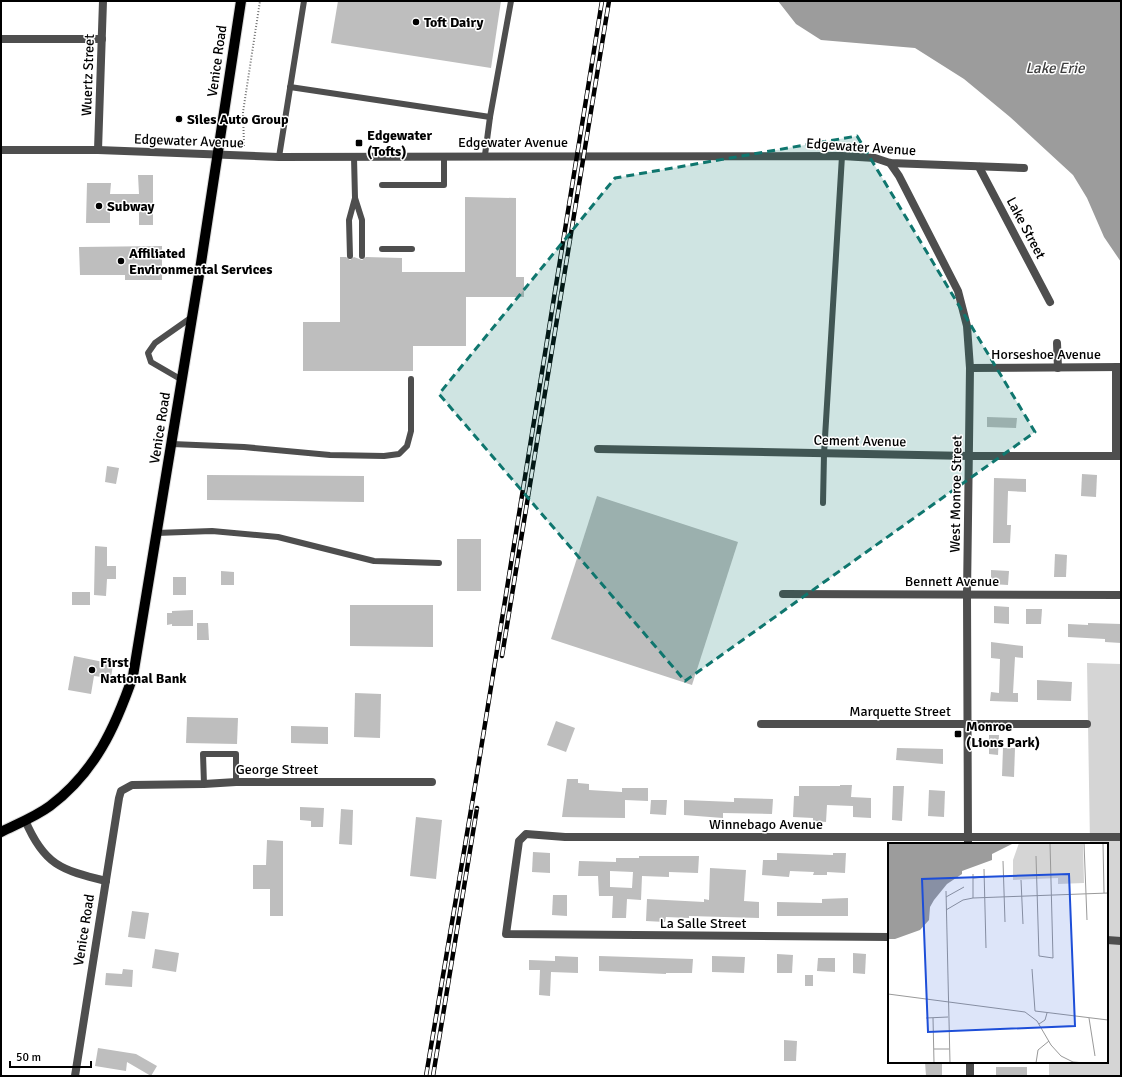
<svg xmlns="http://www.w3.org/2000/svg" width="1122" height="1077" font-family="Signika,sans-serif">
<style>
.green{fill:#d5d5d5}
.water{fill:#9c9c9c}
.building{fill:#bebebe;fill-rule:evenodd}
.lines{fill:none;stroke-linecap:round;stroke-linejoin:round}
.primary-casing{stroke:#dbdbdb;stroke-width:12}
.path{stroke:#707070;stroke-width:2;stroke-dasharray:1 2;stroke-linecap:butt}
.service{stroke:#4e4e4e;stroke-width:6}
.minor{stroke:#4e4e4e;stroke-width:8}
.primary{stroke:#000;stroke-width:10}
.rail-casing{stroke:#000;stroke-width:4.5}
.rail{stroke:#fff;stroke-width:3;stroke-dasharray:9;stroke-linecap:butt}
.marked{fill:#0f766e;fill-opacity:0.2;stroke:#0f766e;stroke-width:3;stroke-dasharray:8 5;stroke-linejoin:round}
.poi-dot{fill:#000;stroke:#fff;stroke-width:1.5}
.labels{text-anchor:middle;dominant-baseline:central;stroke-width:3;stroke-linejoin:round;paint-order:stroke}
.poi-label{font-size:14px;font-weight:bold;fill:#000;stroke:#fff;text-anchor:start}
.street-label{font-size:14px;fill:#000;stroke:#fff}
.water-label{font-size:15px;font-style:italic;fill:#3d3d3d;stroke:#fff}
.inset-road{fill:none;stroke:#999;stroke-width:1}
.view{fill:#1d4ed8;fill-opacity:0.15;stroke:#1d4ed8;stroke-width:2}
.inset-edge{fill:none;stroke:#000;stroke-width:2}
</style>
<rect width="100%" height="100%" fill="#fff"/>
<polygon class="green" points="1087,663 1121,664 1121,1076 1049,1076 1049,1062 1107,1062 1107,844 1090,844"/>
<polygon class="water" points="778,1 1121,1 1121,262 1104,237 1087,198 1073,175 1010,117 964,79 915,48 821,40 796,24"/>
<g class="building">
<polygon points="338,1 501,1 491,68 331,43"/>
<polygon points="138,175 153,175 153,225 139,225 139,206 110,206 110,223 86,223 87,183 111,183 110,194 139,194"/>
<polygon points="465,197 516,198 516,277 524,277 524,297 466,297 466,346 413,346 413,371 303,371 303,322 340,322 340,257 346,257 350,260 354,257 362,260 366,257 402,258 402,272 465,272"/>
<polygon points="162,246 162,280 125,280 125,275 80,275 79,247"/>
<polygon points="987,417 1017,418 1016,428 987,427"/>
<polygon points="107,466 119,468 116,484 105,482"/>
<polygon points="1082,474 1097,475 1096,497 1081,496"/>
<polygon points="207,475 364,476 364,502 207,500"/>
<polygon points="994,478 1026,479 1026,492 1008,491 1007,525 1011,525 1010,543 993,543"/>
<polygon points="597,496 738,542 692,685 551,639"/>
<rect x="457" y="539" width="24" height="52"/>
<polygon points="95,546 107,547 107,566 116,566 116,579 107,579 106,596 94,595"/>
<polygon points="1055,554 1067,555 1066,577 1054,577"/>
<polygon points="991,570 1009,571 1008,585 991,584"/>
<polygon points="221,571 234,572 234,585 221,585"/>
<rect x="173" y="577" width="13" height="18"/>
<rect x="72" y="592" width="18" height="13"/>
<polygon points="350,605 433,605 433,647 350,646"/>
<polygon points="994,606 1009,607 1009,624 994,623"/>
<polygon points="1026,609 1042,609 1041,624 1026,624"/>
<polygon points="193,610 193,626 172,626 172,624 167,625 167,613 172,613 172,611"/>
<polygon points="197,623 208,623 209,640 197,640"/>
<polygon points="1088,623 1121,624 1121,643 1105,642 1105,639 1068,637 1068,624 1088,625"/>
<polygon points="991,642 1023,646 1023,658 1015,657 1013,693 1018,693 1018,702 990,701 991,692 999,693 1000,659 991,658"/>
<polygon points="74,656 113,664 111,678 94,676 91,694 68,690"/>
<polygon points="1037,680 1072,682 1071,701 1037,700"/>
<polygon points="355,693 381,694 380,738 354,737"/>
<polygon points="187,717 238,718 237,744 186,743"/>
<polygon points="556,721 575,728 566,752 547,745"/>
<polygon points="291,726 328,727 328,744 291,743"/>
<polygon points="989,735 999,735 998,755 989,754"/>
<polygon points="897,748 943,749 943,764 896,760"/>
<polygon points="1003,748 1015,748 1014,777 1002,776"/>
<polygon points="567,779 578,779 578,783 589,784 589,790 622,792 622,788 648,788 648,801 625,800 625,818 562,817"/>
<polygon points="840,785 852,785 851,797 871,798 871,818 853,817 853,806 827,805 826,822 813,821 813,818 793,817 794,796 799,796 799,786 840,786"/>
<polygon points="893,786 904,786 902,821 892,820"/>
<polygon points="929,790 945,791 944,817 928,816"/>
<polygon points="734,798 773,799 772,814 723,813 723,818 684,815 684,800 734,802"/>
<polygon points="651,800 667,800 666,815 650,814"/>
<polygon points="300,807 324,808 323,827 311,827 311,821 300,820"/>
<polygon points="341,809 353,810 352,845 339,844"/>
<polygon points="416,817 442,820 436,879 410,876"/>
<polygon points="267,840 283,841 283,916 270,916 270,889 253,889 253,865 266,865"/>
<polygon points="533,852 550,853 550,873 532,872"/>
<polygon points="777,853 833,855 833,853 846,853 845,873 827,872 827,875 813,875 814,872 790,871 789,877 762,875 763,860 777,860"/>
<path d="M639,856H699L698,873L669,872V877L642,876L641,900L627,899L626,918H612L613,896H599L598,876H578L579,861L616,862V858H639ZM610,871L633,872L632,888L610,887Z"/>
<polygon points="710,868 746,870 744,901 759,902 759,918 689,916 689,918 666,917 665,922 646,921 647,899 704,902 704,899 709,900"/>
<polygon points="553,895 567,895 567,916 552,915"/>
<polygon points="848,898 848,916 777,916 777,902 822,903 822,899"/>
<polygon points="132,911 149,913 145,939 128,937"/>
<polygon points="155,949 179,953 176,972 152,968"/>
<polygon points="853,953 866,954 865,974 853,973"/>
<polygon points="777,954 793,955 792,973 777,973"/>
<polygon points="555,956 578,957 578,973 551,972 550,996 539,995 540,970 529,970 529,960 555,961"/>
<polygon points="599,956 693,959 692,973 666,973 666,974 599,971"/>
<polygon points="712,956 745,957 744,973 712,972"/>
<polygon points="818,958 835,958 835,972 817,971"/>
<polygon points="123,969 133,970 132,987 105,985 106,973 122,974"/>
<rect x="805" y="975" width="8" height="11"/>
<polygon points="784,1040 797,1041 796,1061 784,1061"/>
<polygon points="98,1048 136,1054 157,1066 151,1076 127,1062 126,1071 95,1066"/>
<polygon points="925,1062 942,1062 942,1076 926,1076"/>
<rect x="996" y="1067" width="31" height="9"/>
</g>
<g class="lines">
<defs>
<path id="primary" d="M1,832C17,824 35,817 50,806C95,772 115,728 133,676L201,263L241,1"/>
</defs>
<use href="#primary" class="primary-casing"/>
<polyline class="path" points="244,146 243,112 260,1"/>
<g class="service">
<polyline points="290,87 490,117"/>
<polyline points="485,155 490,117 511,1"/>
<polyline points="279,157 304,1"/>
<polyline points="354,157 355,198"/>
<polyline points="382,185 444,185 444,156"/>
<polyline points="382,249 412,249"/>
<polyline points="350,256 349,220 355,198 362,220 362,256"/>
<polyline points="182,380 151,362 148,353 155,343 192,317"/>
<polyline points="172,444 244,447 330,455 384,456 399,454 407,446 411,431 411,379"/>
<polyline points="823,503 824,454 842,156"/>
<polyline points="156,533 212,531 278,537 374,561 439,563"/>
<polyline points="204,784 203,754 236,754 236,782"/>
</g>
<g class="minor">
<polyline points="1,39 102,39"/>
<polyline points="1,150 98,150 279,157 842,156 875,158 890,163 1024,168"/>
<polyline points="98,150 103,1"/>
<polyline points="890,163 899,176 958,291 967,326 970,368 967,594 968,844"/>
<polyline points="979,167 1050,302"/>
<polyline points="1057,343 1058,368"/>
<polyline points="1116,367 1116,456"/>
<polyline points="970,368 1121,367"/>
<polyline points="598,449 970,456 1121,456"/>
<polyline points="783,594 1121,595"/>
<polyline points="761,724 1087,724"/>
<path d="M25,820C44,865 61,870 106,881"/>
<polyline points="889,937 506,934 519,841 526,834 565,837 1121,837"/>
<polyline points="1107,940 1121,941"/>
<polyline points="970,1062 970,1076"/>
<polyline points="75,1076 119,798 121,791 132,785 204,784 236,782 432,782"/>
</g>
<use href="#primary" class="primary"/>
<defs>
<g id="rail">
<polyline points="502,656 609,1"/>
<polyline points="426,1076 475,786 602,1"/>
<polyline points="433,1076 477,808"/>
</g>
</defs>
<use href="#rail" class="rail-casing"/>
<use href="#rail" class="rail"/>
</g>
<path class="marked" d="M857,136L1035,432L685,681L439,394L615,178Z"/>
<g class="poi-dot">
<circle cx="416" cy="22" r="4"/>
<circle cx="179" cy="119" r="4"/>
<rect x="355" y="139" width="8" height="8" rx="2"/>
<circle cx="99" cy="206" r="4"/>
<circle cx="121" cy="261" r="4"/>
<circle cx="92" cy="670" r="4"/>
<rect x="954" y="730" width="8" height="8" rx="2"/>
</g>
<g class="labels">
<g class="poi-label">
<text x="424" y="22">Toft Dairy</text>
<text x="187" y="119">Siles Auto Group</text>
<text x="367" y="135">Edgewater<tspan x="367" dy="16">(Tofts)</tspan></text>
<text x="107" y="206">Subway</text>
<text x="129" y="253">Affiliated<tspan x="129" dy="16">Environmental Services</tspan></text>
<text x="100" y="662">First<tspan x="100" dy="16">National Bank</tspan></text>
<text x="966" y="726">Monroe<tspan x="966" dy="16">(Lions Park)</tspan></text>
</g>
<g class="street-label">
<text transform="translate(217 61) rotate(-82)">Venice Road</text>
<text transform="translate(88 75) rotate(-88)">Wuertz Street</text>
<text transform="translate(189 141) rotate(2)">Edgewater Avenue</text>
<text x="513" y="142">Edgewater Avenue</text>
<text transform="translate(861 147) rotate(4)">Edgewater Avenue</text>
<text transform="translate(1026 228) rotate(62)">Lake Street</text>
<text x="1046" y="354">Horseshoe Avenue</text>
<text transform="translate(160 428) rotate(-81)">Venice Road</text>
<text transform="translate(860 441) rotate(1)">Cement Avenue</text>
<text transform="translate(956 494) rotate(-89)">West Monroe Street</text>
<text x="952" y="581">Bennett Avenue</text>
<text x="900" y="711">Marquette Street</text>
<text x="277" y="769">George Street</text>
<text x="766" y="824">Winnebago Avenue</text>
<text x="703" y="923">La Salle Street</text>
<text transform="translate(84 930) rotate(-81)">Venice Road</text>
</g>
<g class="water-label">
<text x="1055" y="68">Lake Erie</text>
</g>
</g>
<g transform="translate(888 843)">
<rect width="220" height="220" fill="#fff"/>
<path d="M131,0H195L196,40L170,41V35L125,37V17Z" fill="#d5d5d5"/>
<path d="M0,0H126L104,11V17L74,28V31L59,41L46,57L42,64L41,77L32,87L7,96H0Z" fill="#9c9c9c"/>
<path class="inset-road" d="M196,0L199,77M215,0L216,50M148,13L151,113L165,115L162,0M115,18L117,79M96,26L98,105M85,31V55M85,35L97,34M133,37L135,81M58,48L62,220M58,54L76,44M58,67L75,57L85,55L220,50M144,126L147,168L220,177M0,151L137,169L149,178L163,202L173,213L185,219L197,220M38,175L60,174M45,175L46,220M201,175L207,213M151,181L157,177L159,170M46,206H61M148,220L150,207L161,198"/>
<path class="view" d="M181,31L187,183L40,189L34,36Z"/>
<rect width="220" height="220" class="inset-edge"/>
</g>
<rect width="1122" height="1077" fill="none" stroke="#000000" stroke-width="4"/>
<path d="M10 1061v6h81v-6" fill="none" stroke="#000000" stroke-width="2"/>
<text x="16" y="1061" font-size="12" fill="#000000" stroke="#ffffff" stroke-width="3" paint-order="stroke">50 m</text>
</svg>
